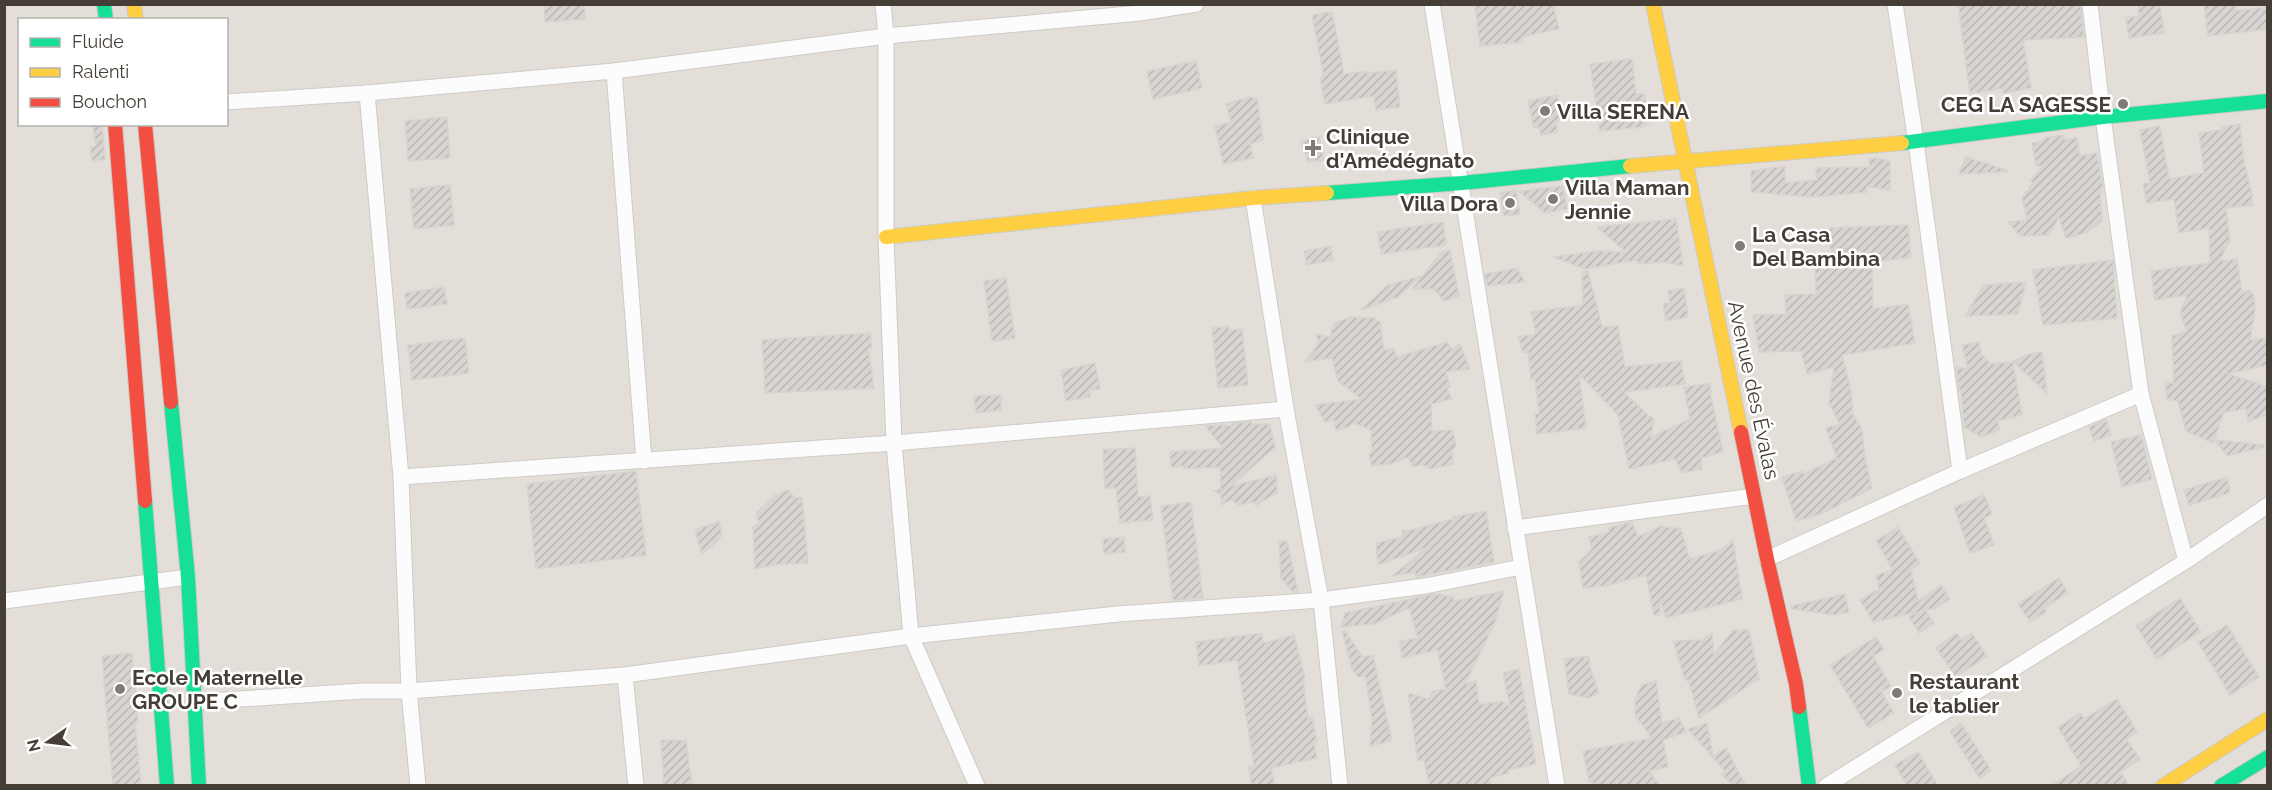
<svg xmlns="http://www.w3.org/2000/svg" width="2272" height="790" font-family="Raleway,sans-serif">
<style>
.residential{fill:#e3ded7;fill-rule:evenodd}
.building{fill:url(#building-hatch);stroke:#d7d4d0;stroke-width:1.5}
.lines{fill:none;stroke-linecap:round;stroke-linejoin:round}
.street-casing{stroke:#cdcbc7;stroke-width:17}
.fast-casing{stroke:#cec9c1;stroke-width:16}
.slow-casing{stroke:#cec9c1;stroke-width:16}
.jam-casing{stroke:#cec9c1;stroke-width:16}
.street{stroke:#fdfcfc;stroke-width:15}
.fast{stroke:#16e098;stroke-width:14}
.slow{stroke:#ffcf43;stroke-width:14}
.jam{stroke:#f24e42;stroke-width:14}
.poi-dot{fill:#807b75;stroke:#fff;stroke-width:2}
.labels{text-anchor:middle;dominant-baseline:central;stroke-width:5;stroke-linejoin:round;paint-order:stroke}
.poi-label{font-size:21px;font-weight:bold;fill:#453e36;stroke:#fff;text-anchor:start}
.street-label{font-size:21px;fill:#453e36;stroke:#fff}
</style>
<defs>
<pattern id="building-hatch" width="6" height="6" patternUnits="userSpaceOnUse" patternTransform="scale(1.5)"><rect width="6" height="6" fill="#d7d4d1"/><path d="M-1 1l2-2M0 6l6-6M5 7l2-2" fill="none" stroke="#bab7b4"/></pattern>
</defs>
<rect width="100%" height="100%" fill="#efedea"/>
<path class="residential" d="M5,5H2267V785H5ZM20,20H226V124H20Z"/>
<g class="building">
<polygon points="544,4 584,4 585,19 545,22"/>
<polygon points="1475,4 1553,4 1559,29 1522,37 1523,42 1480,46"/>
<polygon points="1958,4 2080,4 2084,37 2023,40 2031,88 2003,93 2003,88 1970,94"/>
<polygon points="2138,4 2160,4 2164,33 2129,38 2126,18 2139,16"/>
<polygon points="2204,4 2235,4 2235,11 2268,7 2268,29 2208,36"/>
<polygon points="1332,12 1344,74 1366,71 1366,73 1396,70 1400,107 1376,110 1374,96 1325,104 1320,78 1324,78 1312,15"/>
<polygon points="1632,59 1636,94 1644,94 1650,121 1644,127 1600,131 1590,64"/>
<polygon points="1196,61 1202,88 1153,99 1147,71"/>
<polygon points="1557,95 1562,120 1556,122 1558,132 1541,135 1539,127 1534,128 1528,101"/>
<polygon points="1250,97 1257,99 1263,140 1250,144 1253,158 1223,164 1215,126 1231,122 1226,104"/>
<polygon points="447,117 450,158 408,161 405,121"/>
<polygon points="2240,124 2244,162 2252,194 2252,205 2226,208 2230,241 2219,261 2237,259 2242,294 2249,290 2254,296 2255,310 2250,340 2268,338 2268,365 2228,374 2268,387 2268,414 2248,422 2246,409 2224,412 2213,443 2186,431 2178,401 2167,399 2165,381 2174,384 2172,336 2187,331 2180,314 2187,295 2155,300 2151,271 2210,263 2209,228 2179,233 2174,199 2147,203 2143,184 2150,183 2140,130 2160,126 2169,179 2204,173 2199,133 2223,130 2222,127"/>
<polygon points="102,125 105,159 92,161 90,147 96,146 93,127"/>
<polygon points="2064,135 2065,140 2077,138 2080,156 2097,153 2103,188 2100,189 2102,221 2086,233 2066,238 2059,217 2049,235 2020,236 2008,222 2027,220 2022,198 2033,183 2030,181 2043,166 2036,166 2032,143 2044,141 2043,138"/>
<polygon points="1319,137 1324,160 1308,162 1301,141"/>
<polygon points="1966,157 2007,170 2007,172 1959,174"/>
<polygon points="1876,158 1890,161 1890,190 1867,186 1867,192 1814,197 1751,192 1751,171 1785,166 1785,183 1817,180 1816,168 1870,167 1869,159"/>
<polygon points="450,185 454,225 414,229 410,189"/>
<polygon points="1563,186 1567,209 1545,213 1519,191"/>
<polygon points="1516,190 1520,214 1504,216 1500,193"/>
<polygon points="1676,219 1683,266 1663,262 1640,264 1636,260 1585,269 1553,257 1598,251 1626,252 1597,227"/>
<polygon points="1443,222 1446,245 1381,254 1378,232"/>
<polygon points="1908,225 1911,257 1872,262 1873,309 1908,304 1915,343 1842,355 1851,391 1853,415 1862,429 1865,458 1872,488 1821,514 1796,521 1782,477 1803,471 1804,474 1837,458 1826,428 1840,424 1829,403 1834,367 1807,374 1801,351 1759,352 1753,315 1786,314 1785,295 1816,294 1815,264 1835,263 1828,240 1830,228"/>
<polygon points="1331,246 1333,260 1307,265 1304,251"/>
<polygon points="1450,250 1459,296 1444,301 1434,289 1412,289 1441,253"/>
<polygon points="2113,260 2117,318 2043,325 2033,270"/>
<polygon points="1517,268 1525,282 1487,286 1485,274"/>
<polygon points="1588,271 1602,327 1618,326 1625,367 1681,361 1685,384 1624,392 1648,415 1654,419 1651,437 1690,419 1684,387 1710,383 1711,397 1723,452 1701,458 1702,469 1682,473 1675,459 1629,469 1618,415 1579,374 1586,428 1537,434 1535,414 1539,414 1535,379 1531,379 1528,352 1523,353 1518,337 1536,334 1531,312 1583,305 1582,272"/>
<polygon points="1421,276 1398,297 1361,310 1388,285"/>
<polygon points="1006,278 1015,338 992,341 984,281"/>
<polygon points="2026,282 2018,314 1965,316 1984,285"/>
<polygon points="444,287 447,304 407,309 405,293"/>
<polygon points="1684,288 1688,317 1666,321 1663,304 1670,303 1668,291"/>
<polygon points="1351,317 1374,318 1380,322 1384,350 1394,349 1397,357 1447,342 1452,349 1460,344 1470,369 1446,372 1450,387 1447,389 1452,399 1431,404 1432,431 1453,430 1456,447 1452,450 1453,464 1431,469 1423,465 1412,467 1409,457 1390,464 1372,466 1369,456 1372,451 1371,430 1354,423 1346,428 1336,430 1334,420 1325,422 1315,405 1361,399 1338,381 1332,358 1305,362 1319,343 1316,334 1330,337 1334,323"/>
<polygon points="1229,326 1229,330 1242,329 1248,385 1218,388 1212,328"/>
<polygon points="870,333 872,348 868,348 874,388 765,393 762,340"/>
<polygon points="465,338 469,373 412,380 408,345"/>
<polygon points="1979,342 1981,354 1991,364 2012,362 2029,354 2042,352 2047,393 2013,362 2022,415 1997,421 2000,430 1981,437 1964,427 1961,390 1959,390 1956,367 1968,369 1962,345"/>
<polygon points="1095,363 1100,389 1089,390 1090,397 1066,401 1061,370"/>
<polygon points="1001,395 1001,410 976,413 974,396"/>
<polygon points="2106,419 2111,435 2094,441 2089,427"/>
<polygon points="1251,422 1252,424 1270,424 1275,447 1231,486 1276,475 1277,493 1256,505 1252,502 1239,505 1231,500 1221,505 1221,494 1214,491 1221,489 1220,467 1184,469 1184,466 1171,467 1170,452 1223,448 1205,426 1220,425 1231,426 1232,423"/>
<polygon points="2141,435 2152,479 2122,487 2111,442"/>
<polygon points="2215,440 2264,445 2264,447 2227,456"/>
<polygon points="1135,448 1138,497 1150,496 1153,520 1120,523 1116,488 1105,488 1103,450"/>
<polygon points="636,471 646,555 536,569 527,484"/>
<polygon points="2227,477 2230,493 2189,505 2184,490"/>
<polygon points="788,490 795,498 802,497 808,563 780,564 755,569 753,527 759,524 756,513 774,496"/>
<polygon points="1984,495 1992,514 1984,518 1994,545 1970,553 1954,507"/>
<polygon points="1191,502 1203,598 1173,600 1161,506"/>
<polygon points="1486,511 1494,562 1416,577 1415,572 1392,576 1428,547 1378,565 1376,543 1403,537 1402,531 1411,530 1453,519 1453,517"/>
<polygon points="719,521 722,535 714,545 702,554 695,530"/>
<polygon points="1632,522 1638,537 1661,526 1681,529 1689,559 1718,551 1733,540 1742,599 1666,618 1660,599 1660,615 1654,615 1646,575 1605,586 1583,588 1579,562 1592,549 1589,537 1609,532 1608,528"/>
<polygon points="1898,527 1920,564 1911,569 1918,601 1941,585 1950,599 1936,608 1925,610 1934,623 1919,633 1909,617 1917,612 1873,622 1860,600 1879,589 1876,575 1893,570 1876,541"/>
<polygon points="1124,537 1125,552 1104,554 1103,539"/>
<polygon points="1287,541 1298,592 1293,592 1281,578 1279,542"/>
<polygon points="2059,578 2068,593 2044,608 2046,612 2030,622 2018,604"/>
<polygon points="1504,591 1495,622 1465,684 1476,681 1479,705 1503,701 1510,707 1503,673 1519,669 1536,764 1508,770 1509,773 1490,778 1491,786 1430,786 1424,760 1418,761 1408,693 1429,699 1433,691 1446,689 1437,650 1402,658 1400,641 1418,638 1409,608 1374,624 1341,627 1345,613 1434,594 1453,597 1454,601"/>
<polygon points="1845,594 1849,612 1835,615 1792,609 1791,606"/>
<polygon points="2180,598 2201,632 2157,659 2136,626"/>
<polygon points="2227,625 2259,677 2230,695 2198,642"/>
<polygon points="1345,630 1362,657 1373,655 1392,741 1370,746 1372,719 1365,675 1358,677 1352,669 1342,632"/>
<polygon points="1733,630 1749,630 1759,679 1699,718 1692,692 1688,680 1685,680 1673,641 1702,640 1712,633 1714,654"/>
<polygon points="1262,633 1263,643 1294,635 1305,677 1303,678 1308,718 1312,717 1317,742 1314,743 1317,758 1271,768 1275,786 1252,786 1249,767 1254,766 1237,660 1199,666 1196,642"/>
<polygon points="1957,633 1961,640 1972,633 1987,656 1956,677 1936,648"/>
<polygon points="1876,637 1884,650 1873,656 1891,686 1881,692 1894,713 1868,728 1830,665"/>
<polygon points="132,653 138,723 135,723 141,786 113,786 102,656"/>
<polygon points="1589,656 1590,667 1599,693 1589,698 1569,694 1564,659"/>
<polygon points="1656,681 1662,723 1679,718 1686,732 1663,740 1668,767 1649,771 1660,786 1593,786 1592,782 1589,782 1583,751 1652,738 1635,715 1635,700 1641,685"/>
<polygon points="2117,699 2137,732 2126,739 2140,759 2120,772 2130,786 2051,786 2081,766 2058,727 2080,713 2084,719"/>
<polygon points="1707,723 1713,756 1726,748 1746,786 1733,786 1722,774 1725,771 1688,729"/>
<polygon points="1961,723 1991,770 1980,779 1950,731"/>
<polygon points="661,740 686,741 692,786 664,786"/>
<polygon points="1918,752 1938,786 1907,786 1895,765"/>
</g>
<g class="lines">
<defs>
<g id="street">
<polyline points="883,4 886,36 886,237 894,443 911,636 977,786"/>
<polyline points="1432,4 1557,786"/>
<polyline points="1895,4 1916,142 1960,471"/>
<polyline points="2090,4 2103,117 2141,394 2186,561"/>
<polyline points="614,71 644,461"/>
<polyline points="367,93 401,477 409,691 418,786"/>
<polyline points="226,102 367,93 614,71 886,36 1140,13 1196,4"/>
<polyline points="1253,198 1286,409 1321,600 1340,786"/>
<polyline points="401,477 894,443 1286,409"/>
<polyline points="1515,528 1754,496"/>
<polyline points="1767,559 1960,471 2141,394"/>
<polyline points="4,601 188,577"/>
<polyline points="625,675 636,786"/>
<polyline points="195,702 363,691 409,691 625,675 911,636 1118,614 1321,600 1425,586 1521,567"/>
<polyline points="1826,786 2186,561 2268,505"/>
</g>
<g id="fast">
<polyline points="104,4 106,20"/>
<polyline points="1902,143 2103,117 2268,101"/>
<polyline points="1327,193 1462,183 1630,166"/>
<polyline points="171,402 188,577 199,786"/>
<polyline points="145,501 167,786"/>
<polyline points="1799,707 1809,786"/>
<polyline points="2221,786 2268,757"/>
</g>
<g id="slow">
<polyline points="134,4 136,20"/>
<polyline points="1653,4 1741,432"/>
<polyline points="1630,166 1902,143"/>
<polyline points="886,237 1253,198 1327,193"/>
<polyline points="2163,786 2268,719"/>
</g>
<g id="jam">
<polyline points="115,124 145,501"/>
<polyline points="145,124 171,402"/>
<polyline points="1741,432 1767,559 1796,684 1799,707"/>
</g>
</defs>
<use href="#street" class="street-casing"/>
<use href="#fast" class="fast-casing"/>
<use href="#slow" class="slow-casing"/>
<use href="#jam" class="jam-casing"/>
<use href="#street" class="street"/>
<use href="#fast" class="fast"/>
<use href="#slow" class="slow"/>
<use href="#jam" class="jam"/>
</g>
<g class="poi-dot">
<circle cx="2123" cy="104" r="6"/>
<circle cx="1545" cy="111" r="6"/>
<path d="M1310 139h6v6h6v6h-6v6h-6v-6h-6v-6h6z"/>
<circle cx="1553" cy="199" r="6"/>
<circle cx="1510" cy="203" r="6"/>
<circle cx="1740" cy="246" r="6"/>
<circle cx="120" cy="689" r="6"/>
<circle cx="1897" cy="693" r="6"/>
</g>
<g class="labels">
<g class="poi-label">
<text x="2111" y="104" text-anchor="end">CEG LA SAGESSE</text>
<text x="1557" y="111">Villa SERENA</text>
<text x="1326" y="136">Clinique<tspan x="1326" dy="24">d'Amédégnato</tspan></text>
<text x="1565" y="187">Villa Maman<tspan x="1565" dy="24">Jennie</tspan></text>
<text x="1498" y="203" text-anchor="end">Villa Dora</text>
<text x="1752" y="234">La Casa<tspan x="1752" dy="24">Del Bambina</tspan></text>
<text x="132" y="677">Ecole Maternelle<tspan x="132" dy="24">GROUPE C</tspan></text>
<text x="1909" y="681">Restaurant<tspan x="1909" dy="24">le tablier</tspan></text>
</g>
<g class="street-label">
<text transform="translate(1754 390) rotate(78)">Avenue des Évalas</text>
</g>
</g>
<rect width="2272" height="790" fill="none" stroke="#453e36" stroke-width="12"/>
<rect x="18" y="18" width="210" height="108" fill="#ffffff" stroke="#b5b2af" stroke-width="1.5"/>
<rect x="30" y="38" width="30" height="9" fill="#16e098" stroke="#b5b2af" stroke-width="1.5"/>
<text x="72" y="48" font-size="18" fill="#453e36">Fluide</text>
<rect x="30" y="68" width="30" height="9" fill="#ffcf43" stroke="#b5b2af" stroke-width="1.5"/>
<text x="72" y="78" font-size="18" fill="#453e36">Ralenti</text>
<rect x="30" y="98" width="30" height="9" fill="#f24e42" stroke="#b5b2af" stroke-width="1.5"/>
<text x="72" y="108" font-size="18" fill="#453e36">Bouchon</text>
<g transform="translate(48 742) rotate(256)" stroke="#ffffff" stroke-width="4.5" paint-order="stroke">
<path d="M0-4.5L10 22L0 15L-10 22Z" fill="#453e36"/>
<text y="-9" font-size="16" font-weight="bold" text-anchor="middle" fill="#453e36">N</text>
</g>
</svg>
